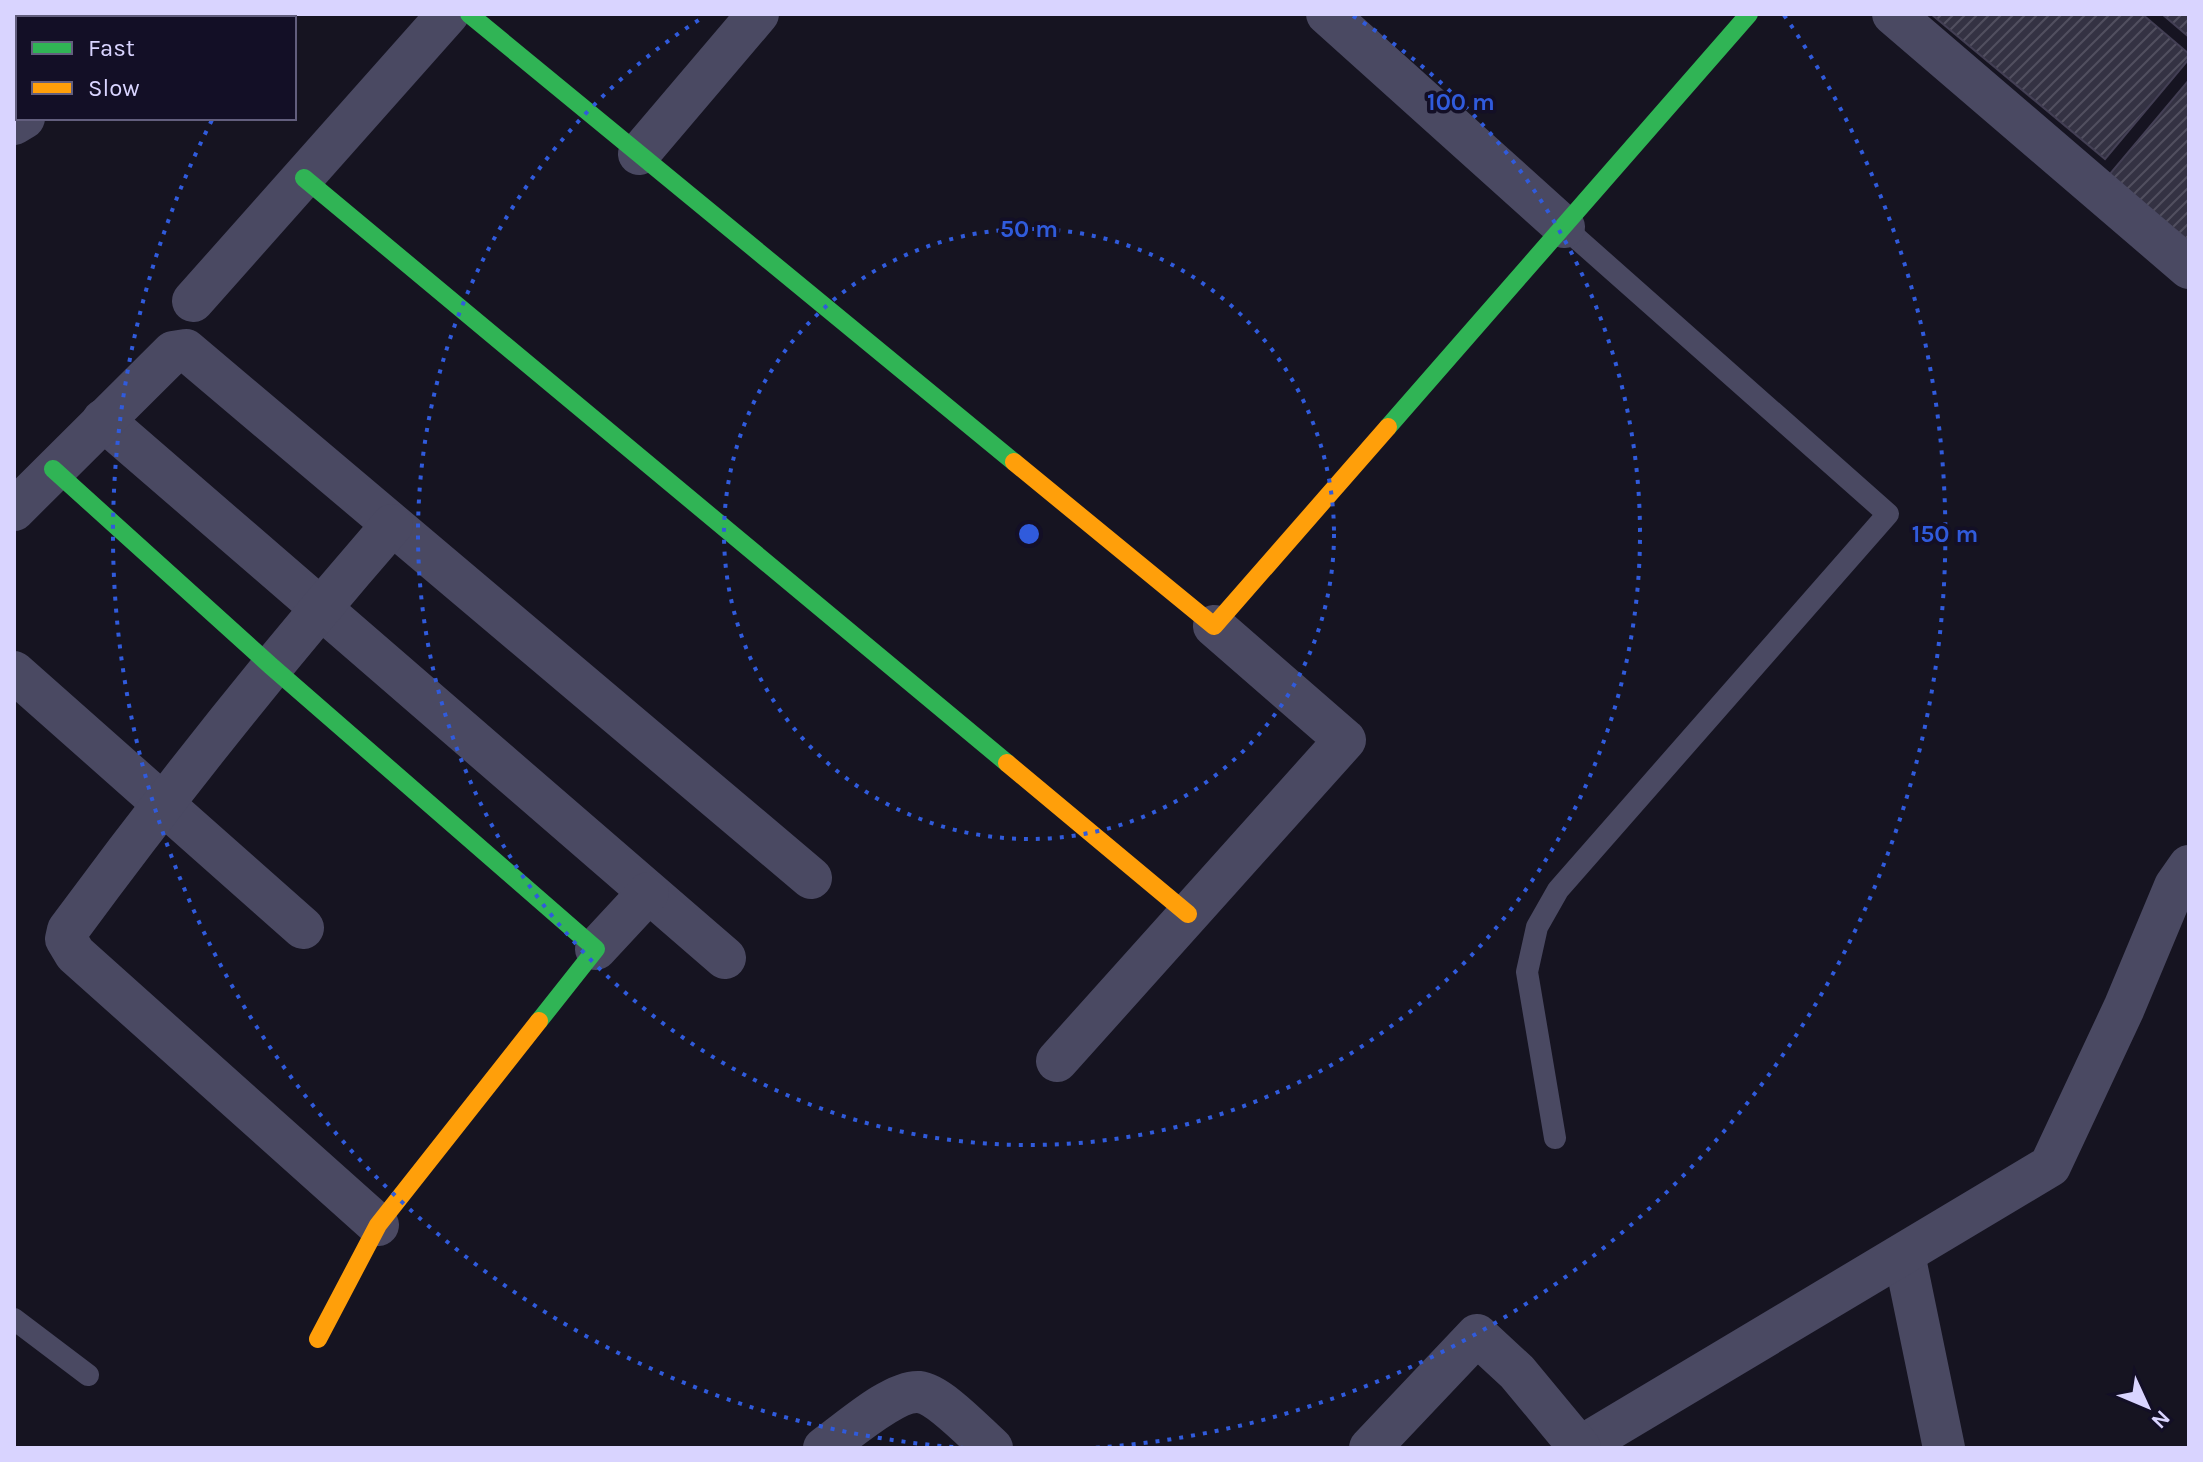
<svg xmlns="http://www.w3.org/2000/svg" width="2203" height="1462" font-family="Karla,sans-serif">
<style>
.building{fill:url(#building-hatch);stroke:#433f54;stroke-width:2}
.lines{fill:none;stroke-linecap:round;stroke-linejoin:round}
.lane{stroke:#4a4962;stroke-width:22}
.street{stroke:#4a4962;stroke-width:42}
.fast{stroke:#30b455;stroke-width:18}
.slow{stroke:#ff9f0a;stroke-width:18}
.ring{fill:none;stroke:#305bdc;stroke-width:4;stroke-dasharray:4 8}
.centre{fill:#305bdc;stroke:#130f26;stroke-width:4}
.ring-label{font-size:24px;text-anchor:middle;font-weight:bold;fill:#305bdc;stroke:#130f26;stroke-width:7;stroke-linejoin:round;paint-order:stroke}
</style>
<defs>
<pattern id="building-hatch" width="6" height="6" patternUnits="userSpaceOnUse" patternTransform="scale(2)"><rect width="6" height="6" fill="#343243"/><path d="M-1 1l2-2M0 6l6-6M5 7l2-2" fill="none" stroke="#514f5f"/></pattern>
</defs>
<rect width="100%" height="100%" fill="#161421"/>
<g class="building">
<polygon points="1931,14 2142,14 2189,54 2189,59 2105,159"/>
<polygon points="2162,14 2189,14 2189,37"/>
<polygon points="2189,80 2189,241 2109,175"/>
</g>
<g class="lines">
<g class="lane">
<polyline points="1555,1138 1527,972 1537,927 1558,890 1888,514 1564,227"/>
<polyline points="14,1319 88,1375"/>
</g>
<g class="street">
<polyline points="1327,14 1564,227"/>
<polyline points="1893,14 2189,268"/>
<polyline points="14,124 24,118"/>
<polyline points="639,154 758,14"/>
<polyline points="193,301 448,14"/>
<polyline points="103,420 725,958"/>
<polyline points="14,510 173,352 186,350 811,878"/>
<polyline points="14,672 303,928"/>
<polyline points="596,949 648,893"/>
<polyline points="1057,1061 1345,740 1214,626"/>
<path d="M378,1225L75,954L66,939L68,930C171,790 278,656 392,525"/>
<polyline points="1904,1254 1944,1448"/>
<polyline points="1580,1447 2050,1166 2124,1008 2175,886 2189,866"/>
<path d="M824,1448C846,1433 893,1390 919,1392C939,1394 976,1434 992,1448"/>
<polyline points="1370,1448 1477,1335 1517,1372 1580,1448"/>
</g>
<g class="fast">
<polyline points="469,14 1014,462"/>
<polyline points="304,178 1007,763"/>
<polyline points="1388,427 1749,14"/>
<polyline points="53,469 271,666 596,949 539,1021"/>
</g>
<g class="slow">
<polyline points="1014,462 1214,626 1388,427"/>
<polyline points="1007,763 1188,914"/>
<polyline points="318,1339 378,1225 539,1021"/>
</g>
</g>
<g class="ring">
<circle cx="1029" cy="534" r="305"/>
<path d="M1353 16A611 611 0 1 1 705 16"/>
<path d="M965 1448A916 916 0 0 1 213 118M1784 15A916 916 0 0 1 1093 1448"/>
</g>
<circle cx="1029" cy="534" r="12" class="centre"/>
<g class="ring-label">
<text x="1461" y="110">100 m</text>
<text x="1029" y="237">50 m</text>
<text x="1945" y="542">150 m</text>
</g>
<rect width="2203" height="1462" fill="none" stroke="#d9d4ff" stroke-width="32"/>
<rect x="16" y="16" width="280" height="104" fill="#130f26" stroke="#625e7d" stroke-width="2"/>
<rect x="32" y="42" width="40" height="12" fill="#30b455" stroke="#625e7d" stroke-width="2"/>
<text x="88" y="56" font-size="24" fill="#d9d4ff">Fast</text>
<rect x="32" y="82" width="40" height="12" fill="#ff9f0a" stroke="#625e7d" stroke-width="2"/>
<text x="88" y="96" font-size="24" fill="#d9d4ff">Slow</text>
<g transform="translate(2147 1406) rotate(134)" stroke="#130f26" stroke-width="6" paint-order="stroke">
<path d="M0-6L14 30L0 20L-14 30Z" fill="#d9d4ff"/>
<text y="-12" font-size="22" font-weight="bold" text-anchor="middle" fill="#d9d4ff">N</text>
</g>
</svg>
